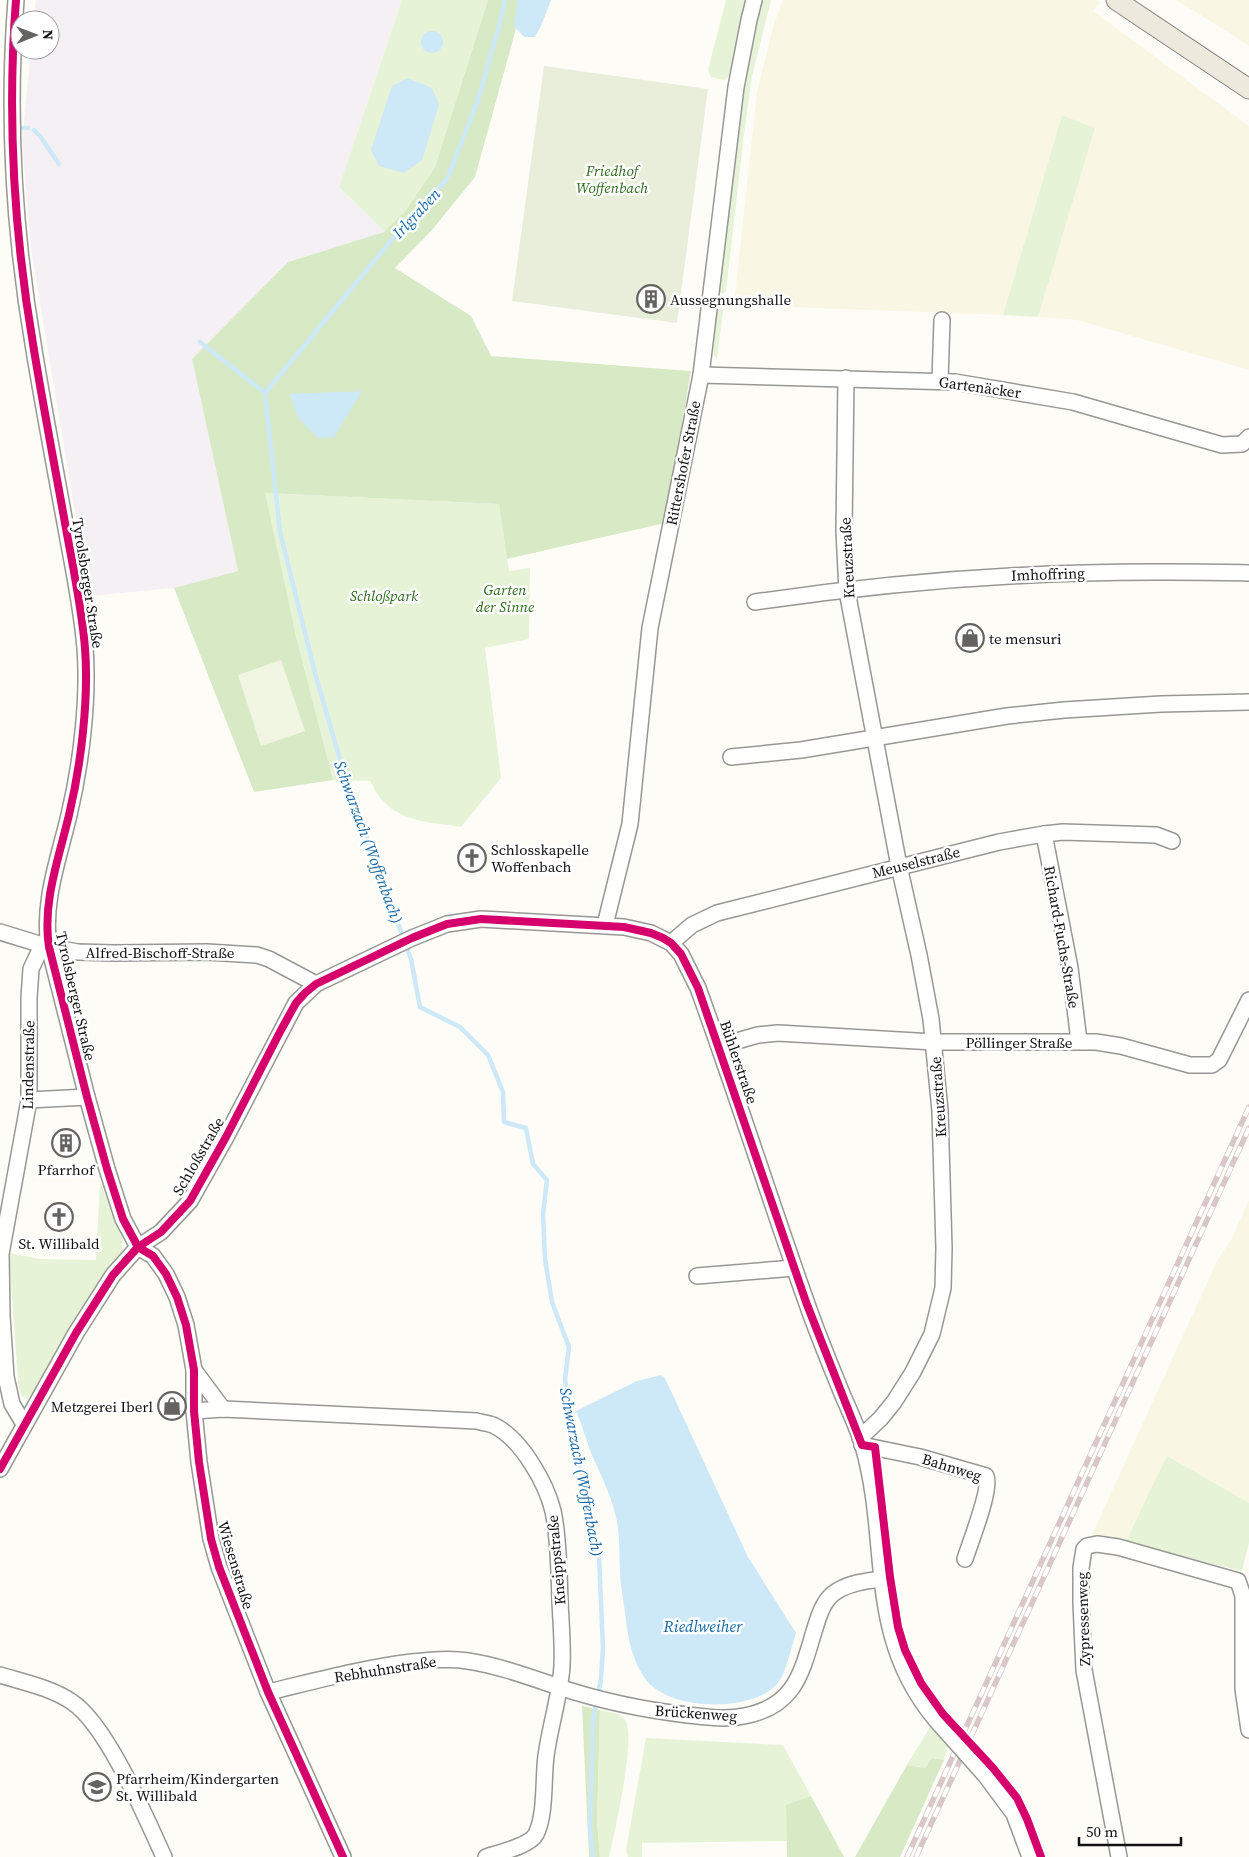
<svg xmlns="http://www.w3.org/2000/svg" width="1249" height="1857" font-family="'Source Serif 4',serif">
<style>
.industrial{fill:#f5f0f3}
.farmland{fill:#f9f7e4}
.green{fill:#e7f3d7}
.forest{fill:#d8eac5}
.cemetery{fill:#e9eedb}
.pitch{fill:#f0f6e1}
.water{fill:#cde8f7}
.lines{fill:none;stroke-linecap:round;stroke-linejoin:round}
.stream{stroke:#cde8f7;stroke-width:4.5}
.minor-casing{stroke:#979795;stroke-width:18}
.major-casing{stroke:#858482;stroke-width:21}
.minor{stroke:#fffffe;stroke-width:15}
.major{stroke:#ede9dc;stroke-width:19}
.rail-casing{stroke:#d9c6c7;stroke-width:5.5}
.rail{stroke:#fff;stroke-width:4;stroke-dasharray:11;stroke-linecap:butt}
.minor-bridge-casing{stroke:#979795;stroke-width:18;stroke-linecap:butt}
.minor-bridge{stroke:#fffffe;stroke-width:15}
.cycleway-casing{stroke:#fff;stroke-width:11}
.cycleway{stroke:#d6006c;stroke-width:8}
.labels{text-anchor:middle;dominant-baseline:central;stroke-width:5;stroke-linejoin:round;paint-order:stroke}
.park-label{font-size:15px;font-style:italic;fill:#2f6b1f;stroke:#fff}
.poi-label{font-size:15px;fill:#111;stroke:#fff;text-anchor:start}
.street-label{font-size:15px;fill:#111;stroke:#fff}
.water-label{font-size:16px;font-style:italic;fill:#1768a6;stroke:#fff}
</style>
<rect width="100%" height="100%" fill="#fdfcf7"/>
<polygon class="industrial" points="36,0 402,0 339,187 385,232 287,262 192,359 238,571 174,588 89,596 31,248 22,140 31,50 50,50 50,20 34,20"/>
<g class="farmland">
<polygon points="783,0 1097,0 1100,2 1093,11 1249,126 1249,370 1077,320 1038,317 1095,128 1062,115 1003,315 734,305 757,92 774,24"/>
<polygon points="1176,0 1249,0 1249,46 1207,19"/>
<polygon points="1249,1200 1249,1503 1168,1457 1125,1543 1091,1537 1218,1259 1231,1240"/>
</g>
<g class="green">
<polygon points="402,0 488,0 435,167 406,210 385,232 339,187"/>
<polygon points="726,0 748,0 731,75 724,80 711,77 708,70"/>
<polygon points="761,0 771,0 752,76 744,134 726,291 723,294 718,291 744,74"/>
<polygon points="1062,115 1095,128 1038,317 1003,315"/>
<path d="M715,309L723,310L717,359C707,346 714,324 715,309Z"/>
<path d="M264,493L499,504L509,571L530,568L529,639L485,648L501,778L461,827C434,822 403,823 383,801C377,796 374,787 370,781L333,780L296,636Z"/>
<path d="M100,1182L122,1238V1251L40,1384L31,1397L27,1399C19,1396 19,1388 18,1381L9,1253L40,1259L96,1260Z"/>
<polygon points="1167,1456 1249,1503 1249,1543 1242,1571 1125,1543"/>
<path d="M600,1710C608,1712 620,1713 625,1720C637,1735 614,1835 609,1857H600L597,1822Z"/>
<polygon points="932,1724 949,1743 944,1760 932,1758 925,1768 907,1765"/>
<polygon points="646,1738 783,1745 811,1796 786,1806 787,1841 642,1843 642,1857 628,1857 626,1850"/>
</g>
<g class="forest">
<polygon points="488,0 524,0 475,177 432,230 395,268 471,316 491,356 691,371 665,523 507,559 499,504 265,493 296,636 333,780 254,792 174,588 238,571 192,359 288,262 384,232 406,210 435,167"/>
<polygon points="582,1706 600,1710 597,1822 600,1857 589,1857"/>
<polygon points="932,1758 944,1760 900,1857 855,1857 907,1765 925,1768"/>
<polygon points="811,1796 844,1857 787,1857 786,1805"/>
</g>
<polygon class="cemetery" points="544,66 708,89 677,323 512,301"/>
<polygon class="pitch" points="281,660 305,731 261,746 238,675"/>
<g class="water">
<polygon points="518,0 551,0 541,26 535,37 524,37 514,26"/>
<circle cx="432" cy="42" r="11"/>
<polygon points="407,78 432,88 439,105 422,160 404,173 379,166 371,150 392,86"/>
<polygon points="362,391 334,437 318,438 298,418 290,394"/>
<path d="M661,1375L664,1377L671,1391L748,1557L796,1633C792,1644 786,1672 780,1680C770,1696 745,1702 727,1704C699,1706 660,1701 644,1677C631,1658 627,1633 625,1612C623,1598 620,1584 620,1570C619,1553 620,1535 616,1517C611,1494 599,1472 590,1450C585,1437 582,1424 576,1411L637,1381Z"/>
</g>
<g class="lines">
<g class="stream">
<polyline points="21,128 28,128"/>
<polyline points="34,130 40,136 59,164"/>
<polyline points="200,342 265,393"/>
<polyline points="265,393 280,532 315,673 347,784 411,959 420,1007 460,1027 488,1055 503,1092 504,1122 526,1128 533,1164 547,1180 543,1214 545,1259 552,1302 569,1347 565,1379 570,1423 599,1556 603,1648 601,1679 593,1720 590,1828 593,1857"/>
<polyline points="265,393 399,231 447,179 477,103 499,26 505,0"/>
</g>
<defs>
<g id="minor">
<path d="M16,0C7,116 14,235 34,350C44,411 56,473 67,534C74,572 82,610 85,648C89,699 81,765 69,815C59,858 42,902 49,947L87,1097L107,1169L123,1219L138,1247L153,1256L166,1274L177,1297L186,1325L194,1370V1411L199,1462L211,1539L219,1567L268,1692L343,1857"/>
<polyline points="701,375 955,382 1073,402 1222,445 1242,444 1249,437"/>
<polyline points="846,378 844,531 847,591 899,866 919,955 931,1019 940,1111 944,1248 943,1288 932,1334 913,1372 894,1402 881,1418 860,1438"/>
<polyline points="940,380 942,320"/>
<path d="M755,602C892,582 1031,571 1170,572C1196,572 1223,572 1249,573"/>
<polyline points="731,757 801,750 1007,716 1064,710 1161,704 1249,702"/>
<polyline points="1044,834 1070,968 1079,1041"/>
<polyline points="605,925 630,824 650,628 701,375 736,87 749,20 754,0"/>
<polyline points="0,932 49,947 78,952 114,953 207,952 257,955 269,959 316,984"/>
<polyline points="671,943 692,925 717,913 999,842 1044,834 1063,832 1156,835 1172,841"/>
<polyline points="719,1046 758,1035 778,1033 934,1042 1096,1042 1121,1046 1190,1065 1212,1065 1219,1060 1249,1000"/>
<polyline points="29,1100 87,1097"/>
<polyline points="697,1276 794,1268"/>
<polyline points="194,1370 223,1409"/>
<path d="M194,1411L223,1409L477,1421C482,1423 490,1423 495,1426C522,1440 546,1483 553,1511C559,1538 559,1575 560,1602C561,1623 563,1645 562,1666C560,1696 550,1726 546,1756C543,1777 546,1815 536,1834C530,1846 498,1853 486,1857"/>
<polyline points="24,1424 12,1404 6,1377 2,1316 1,1254 29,1100 29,998 31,969 38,954 49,947"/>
<path d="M862,1445L920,1457L986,1476C992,1488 970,1543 965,1559"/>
<path d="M0,1469L76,1333L113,1275L138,1247L161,1232L190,1201L226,1137L296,1003L316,984L412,938L447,924L481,919L624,927L651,933L671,943L681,954L698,988C736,1092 769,1197 806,1301C817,1333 830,1364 843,1396C850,1412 858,1429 863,1446C891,1544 864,1634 936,1720"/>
<path d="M0,1675C23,1682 52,1688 72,1702C107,1725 146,1818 164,1857"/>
<path d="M268,1692C315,1681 363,1668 412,1662C431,1660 450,1658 468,1661C500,1666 529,1677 559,1687C601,1701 644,1710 688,1715C706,1717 726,1720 744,1716C798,1706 802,1669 816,1625C820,1612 825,1598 837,1591C850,1583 866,1581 881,1579"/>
<polyline points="985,1775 1014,1814 1030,1857"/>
<polyline points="1119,1857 1084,1670 1081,1603 1081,1568 1084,1549 1087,1546 1097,1544 1118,1547 1238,1581 1243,1596 1243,1689 1249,1730"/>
</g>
<polyline id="major" points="1116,0 1249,89"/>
</defs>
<use href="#minor" class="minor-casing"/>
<use href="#major" class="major-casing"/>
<use href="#minor" class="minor"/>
<use href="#major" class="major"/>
<defs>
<g id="rail">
<polyline points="907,1857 1249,1107"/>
<polyline points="916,1857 1249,1128"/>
</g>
</defs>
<use href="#rail" class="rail-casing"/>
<use href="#rail" class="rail"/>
<defs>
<polyline id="minor-bridge" points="936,1720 985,1775"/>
</defs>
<use href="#minor-bridge" class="minor-bridge-casing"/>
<use href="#minor-bridge" class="minor-bridge"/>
<defs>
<g id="cycleway">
<path d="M16,0C7,116 14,235 34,350C44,411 56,473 67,534C74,572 82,610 85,648C89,699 81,765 69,815C59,858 42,902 49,947L87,1097L107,1169L123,1219L138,1247L153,1256L166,1274L177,1297L186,1325L194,1370V1411L199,1462L211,1539L219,1567L268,1692L343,1857"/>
<polyline points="0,1469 76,1333 113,1275 138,1247 161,1232 190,1201 226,1137 281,1030 296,1003 305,993 316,984 412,938 447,924 481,919 624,927 651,933 663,938 671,943 681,954 698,988 806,1302 862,1445 875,1447 890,1577 898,1627 905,1650 921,1683 943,1714 993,1768 1017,1798 1027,1819 1041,1857"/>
</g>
</defs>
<use href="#cycleway" class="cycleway-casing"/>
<use href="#cycleway" class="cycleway"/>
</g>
<defs>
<symbol id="building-ring" viewBox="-11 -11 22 22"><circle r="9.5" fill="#fff" stroke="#646362" stroke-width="1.5"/><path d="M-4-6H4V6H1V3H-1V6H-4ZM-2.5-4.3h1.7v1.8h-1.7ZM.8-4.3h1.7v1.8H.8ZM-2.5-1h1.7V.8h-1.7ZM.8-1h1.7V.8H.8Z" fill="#646362"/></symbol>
<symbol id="shop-ring" viewBox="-11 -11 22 22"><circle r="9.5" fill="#fff" stroke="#646362" stroke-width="1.5"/><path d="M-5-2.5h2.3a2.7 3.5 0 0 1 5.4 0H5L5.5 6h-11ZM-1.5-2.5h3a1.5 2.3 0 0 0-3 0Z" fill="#646362"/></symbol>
<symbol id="church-ring" viewBox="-11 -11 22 22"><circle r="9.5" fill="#fff" stroke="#646362" stroke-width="1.5"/><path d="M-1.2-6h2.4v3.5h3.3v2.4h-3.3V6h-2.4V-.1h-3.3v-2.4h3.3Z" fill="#646362"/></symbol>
<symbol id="school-ring" viewBox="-11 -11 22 22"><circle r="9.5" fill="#fff" stroke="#646362" stroke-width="1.5"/><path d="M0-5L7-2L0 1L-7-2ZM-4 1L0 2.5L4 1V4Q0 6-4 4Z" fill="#646362"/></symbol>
</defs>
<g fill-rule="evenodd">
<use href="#building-ring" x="635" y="283" width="32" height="32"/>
<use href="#shop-ring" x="954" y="622" width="32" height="32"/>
<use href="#church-ring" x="456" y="842" width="32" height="32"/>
<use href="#building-ring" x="50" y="1127" width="32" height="32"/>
<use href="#church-ring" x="43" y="1201" width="32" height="32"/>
<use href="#shop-ring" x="156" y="1390" width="32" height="32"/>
<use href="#school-ring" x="81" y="1771" width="32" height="32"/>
</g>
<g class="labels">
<g class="park-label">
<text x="612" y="170">Friedhof<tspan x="612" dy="17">Woffenbach</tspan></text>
<text x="505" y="589">Garten<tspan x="505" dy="17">der Sinne</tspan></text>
<text x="384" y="595">Schloßpark</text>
</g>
<g class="poi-label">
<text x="670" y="299">Aussegnungshalle</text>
<text x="989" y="638">te mensuri</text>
<text x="491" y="849">Schlosskapelle<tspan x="491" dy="17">Woffenbach</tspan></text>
<text x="66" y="1169" text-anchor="middle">Pfarrhof</text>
<text x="59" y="1243" text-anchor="middle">St. Willibald</text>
<text x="153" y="1406" text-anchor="end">Metzgerei Iberl</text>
<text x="116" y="1778">Pfarrheim/Kindergarten<tspan x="116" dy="17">St. Willibald</tspan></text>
</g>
<g class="street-label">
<text transform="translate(980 387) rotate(8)">Gartenäcker</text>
<text transform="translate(683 463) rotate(-79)">Rittershofer Straße</text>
<text transform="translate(847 558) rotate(-93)">Kreuzstraße</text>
<text transform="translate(1048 574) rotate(-2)">Imhoffring</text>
<text transform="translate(88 583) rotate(81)">Tyrolsberger Straße</text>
<text transform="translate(916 862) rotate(-14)">Meuselstraße</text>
<text transform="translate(1062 937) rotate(80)">Richard-Fuchs-Straße</text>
<text x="160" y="952">Alfred-Bischoff-Straße</text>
<text transform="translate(76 996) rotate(77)">Tyrolsberger Straße</text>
<text x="1019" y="1042">Pöllinger Straße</text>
<text transform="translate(739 1062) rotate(71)">Bühlerstraße</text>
<text transform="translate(28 1065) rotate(-89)">Lindenstraße</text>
<text transform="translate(938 1097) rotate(-94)">Kreuzstraße</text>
<text transform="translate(198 1156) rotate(-60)">Schloßstraße</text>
<text transform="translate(952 1467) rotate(17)">Bahnweg</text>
<text transform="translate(556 1560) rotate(-95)">Kneippstraße</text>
<text transform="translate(236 1565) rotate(73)">Wiesenstraße</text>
<text transform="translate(1083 1619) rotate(-92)">Zypressenweg</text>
<text transform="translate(385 1669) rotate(-9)">Rebhuhnstraße</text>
<text transform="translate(696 1713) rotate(4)">Brückenweg</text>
</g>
<g class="water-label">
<text transform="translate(416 213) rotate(-47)">Irlgraben</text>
<text transform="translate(369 842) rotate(70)">Schwarzach (Woffenbach)</text>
<text transform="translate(582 1472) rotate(79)">Schwarzach (Woffenbach)</text>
<text x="703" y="1626">Riedlweiher</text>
</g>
</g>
<g transform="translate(35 35) rotate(89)"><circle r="24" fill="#ffffff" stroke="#a0a0a0"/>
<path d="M0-4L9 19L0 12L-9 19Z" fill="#646362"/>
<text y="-8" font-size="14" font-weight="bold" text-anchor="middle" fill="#111111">N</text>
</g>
<path d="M1079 1837v8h102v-8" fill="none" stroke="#111111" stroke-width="2.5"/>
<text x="1086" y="1837" font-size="15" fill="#111111" stroke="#ffffff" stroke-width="4" paint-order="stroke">50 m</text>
</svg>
